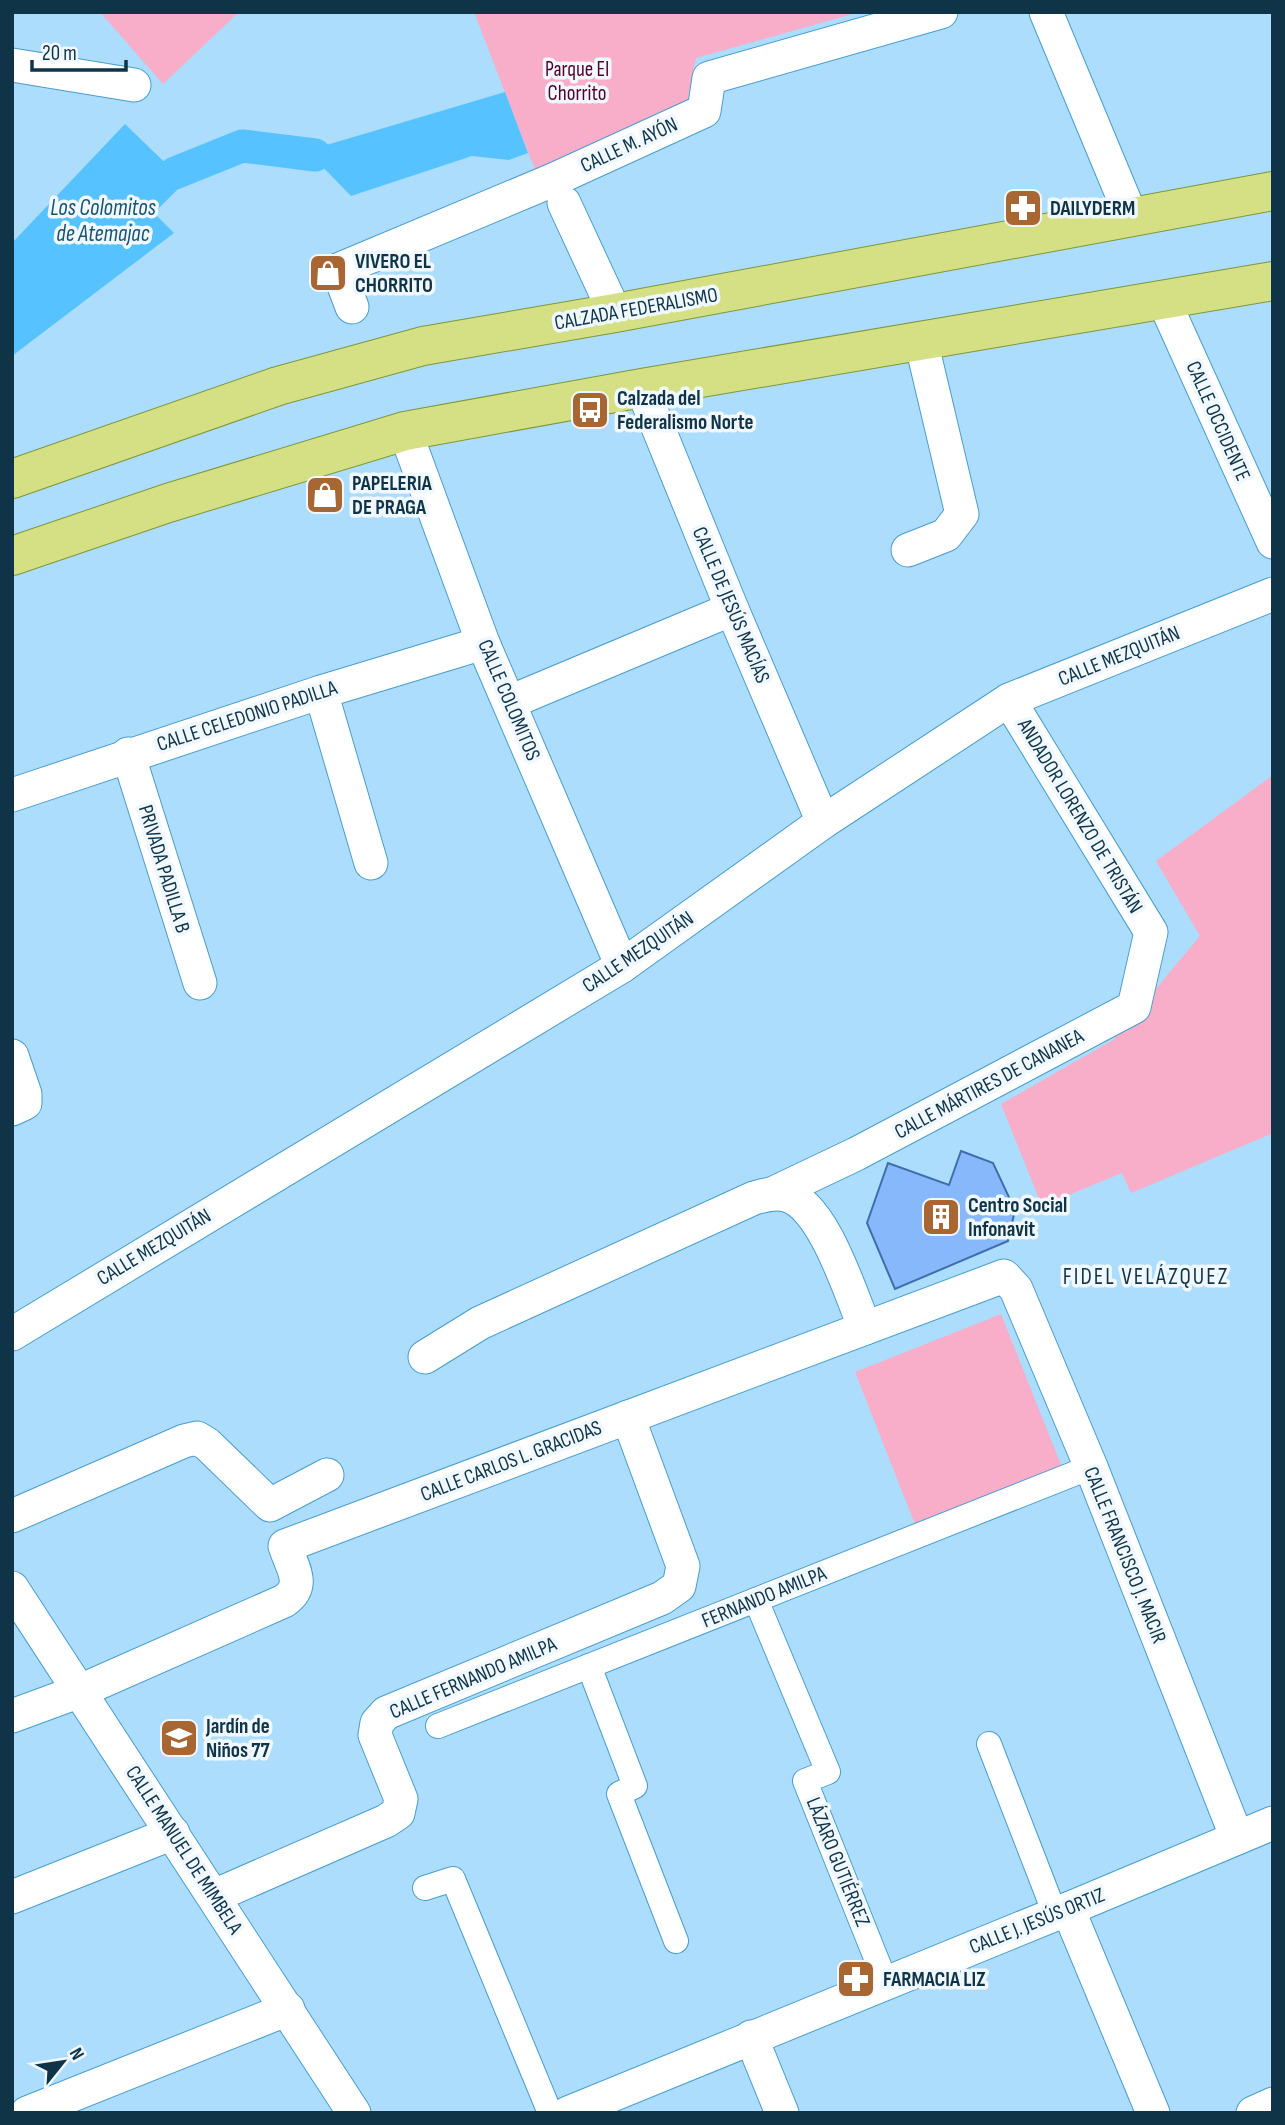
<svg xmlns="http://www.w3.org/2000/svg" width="1285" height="2125" font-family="'Sofia Sans Condensed',sans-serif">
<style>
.green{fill:#f8aec8}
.water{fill:#56c2ff}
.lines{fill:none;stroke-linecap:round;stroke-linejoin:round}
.canal{stroke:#56c2ff;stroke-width:33}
.building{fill:#87b8fb;stroke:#406eab;stroke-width:2}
.pedestrian-casing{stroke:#479dcd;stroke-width:26}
.minor-casing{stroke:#479dcd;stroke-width:35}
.primary-casing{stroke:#7e973b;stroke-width:40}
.pedestrian{stroke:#fff;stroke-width:24}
.minor{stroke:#fff;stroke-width:33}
.primary{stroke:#d5e085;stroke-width:38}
.labels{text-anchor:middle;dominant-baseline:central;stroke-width:7;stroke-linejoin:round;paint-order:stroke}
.park-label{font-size:21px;fill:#53012c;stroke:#f0f8fd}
.street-label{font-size:21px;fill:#0f3448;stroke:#f0f8fd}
.poi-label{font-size:21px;font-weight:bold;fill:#0f3448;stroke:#f0f8fd;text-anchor:start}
.water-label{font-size:23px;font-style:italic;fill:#195372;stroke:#f0f8fd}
.neighbourhood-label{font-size:23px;letter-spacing:2px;fill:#0f3448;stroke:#f0f8fd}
</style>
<rect width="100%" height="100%" fill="#adddfc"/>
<g class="green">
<polygon points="100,12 239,12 163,84"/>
<polygon points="474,12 860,12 696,58 686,107 537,175"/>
<polygon points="1273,775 1273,1133 1131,1193 1122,1173 1042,1206 1001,1104 1113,1040 1200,936 1156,861"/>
<polygon points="1001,1314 1069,1485 922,1542 855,1372"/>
</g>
<g class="water">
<polygon points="505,92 528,153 509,160 472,156 351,196 317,161 313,149"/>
<polygon points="125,124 185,182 154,213 174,233 12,356 12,243"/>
</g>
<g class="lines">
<polyline class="canal" points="175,173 242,146 315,155"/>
</g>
<polygon class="building" points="961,1151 993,1163 1015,1210 1008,1241 895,1289 867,1223 888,1163 949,1185"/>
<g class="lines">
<defs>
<g id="pedestrian">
<polyline points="756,1600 828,1772 805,1781 886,1983"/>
<polyline points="589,1666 635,1786 619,1794 676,1941"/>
<polyline points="438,1726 1091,1467"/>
<polyline points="989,1744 1055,1914"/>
<polyline points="425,1888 453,1879 550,2113"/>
</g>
<g id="minor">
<polyline points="1046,12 1131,216"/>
<polyline points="12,65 134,85"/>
<polyline points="564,203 615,313"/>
<polyline points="1163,299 1273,542"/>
<polyline points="352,307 338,270 553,180 704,111 709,78 941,12"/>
<polyline points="642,388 732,609 823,822"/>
<polyline points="405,431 483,643 622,966"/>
<polyline points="908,550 946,535 962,514 921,341"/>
<polyline points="321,692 371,863"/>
<polyline points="510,702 732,609"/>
<polyline points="128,754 200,983"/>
<polyline points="12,795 321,692 483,643"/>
<polyline points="12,1056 25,1094 25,1103 12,1109"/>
<polyline points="774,1193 856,1154 1134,1007 1151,932 1009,700"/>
<polyline points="12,1334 622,966 823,822 1009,700 1273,594"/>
<path d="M425,1357L480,1323L754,1198C765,1195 775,1192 786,1195C824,1205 850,1293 865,1328"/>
<polyline points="12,1516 184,1441 197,1438 207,1444 270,1505 327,1475"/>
<polyline points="12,1588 354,2113"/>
<path d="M12,1716L80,1691L284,1601C307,1585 292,1568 285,1546L1004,1276L1016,1289L1091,1467L1237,1838"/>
<polyline points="214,1896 386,1821 398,1813 401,1799 375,1735 377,1723 386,1713 662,1598 679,1586 683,1566 628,1417"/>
<polyline points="12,1897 173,1833"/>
<polyline points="1068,1909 1153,2113"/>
<polyline points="751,2037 782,2113"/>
<polyline points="27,2113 288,2009"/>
<polyline points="568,2113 1068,1909 1273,1823"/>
<polyline points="1253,2113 1273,2104"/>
</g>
<g id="primary">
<polyline points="12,479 278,386 423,346 615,313 1273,191"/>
<polyline points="12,556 168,503 405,431 642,388 1273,281"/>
</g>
</defs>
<use href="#pedestrian" class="pedestrian-casing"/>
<use href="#minor" class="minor-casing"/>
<use href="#primary" class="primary-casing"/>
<use href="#pedestrian" class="pedestrian"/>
<use href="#minor" class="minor"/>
<use href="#primary" class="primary"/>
</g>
<defs>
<symbol id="pharmacy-square" viewBox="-11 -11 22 22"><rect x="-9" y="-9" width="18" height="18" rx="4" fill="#a86632" stroke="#f0f8fd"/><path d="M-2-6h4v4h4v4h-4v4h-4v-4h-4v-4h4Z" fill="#fff"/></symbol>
<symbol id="shop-square" viewBox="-11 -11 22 22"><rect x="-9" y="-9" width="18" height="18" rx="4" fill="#a86632" stroke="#f0f8fd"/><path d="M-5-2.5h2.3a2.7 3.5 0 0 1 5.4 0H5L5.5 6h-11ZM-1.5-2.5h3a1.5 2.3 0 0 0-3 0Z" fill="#fff"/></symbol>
<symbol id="bus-square" viewBox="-11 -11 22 22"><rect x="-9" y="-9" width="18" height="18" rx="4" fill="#a86632" stroke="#f0f8fd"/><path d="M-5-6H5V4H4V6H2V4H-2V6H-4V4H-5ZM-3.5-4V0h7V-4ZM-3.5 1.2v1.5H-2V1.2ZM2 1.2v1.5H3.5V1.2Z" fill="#fff"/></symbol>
<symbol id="building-square" viewBox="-11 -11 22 22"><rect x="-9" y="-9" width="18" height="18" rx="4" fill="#a86632" stroke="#f0f8fd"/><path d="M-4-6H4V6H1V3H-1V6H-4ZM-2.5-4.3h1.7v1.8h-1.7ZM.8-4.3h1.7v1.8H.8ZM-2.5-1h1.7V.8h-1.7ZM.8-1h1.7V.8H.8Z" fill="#fff"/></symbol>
<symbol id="school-square" viewBox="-11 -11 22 22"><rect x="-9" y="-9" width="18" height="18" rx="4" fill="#a86632" stroke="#f0f8fd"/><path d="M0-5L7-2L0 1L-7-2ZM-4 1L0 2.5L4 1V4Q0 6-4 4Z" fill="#fff"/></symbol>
</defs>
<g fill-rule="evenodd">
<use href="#pharmacy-square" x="1001" y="186" width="44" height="44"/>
<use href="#shop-square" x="306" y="251" width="44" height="44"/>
<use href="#bus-square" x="568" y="388" width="44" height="44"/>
<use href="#shop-square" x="303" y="473" width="44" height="44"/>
<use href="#building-square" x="919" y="1195" width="44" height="44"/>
<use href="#school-square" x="157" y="1716" width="44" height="44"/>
<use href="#pharmacy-square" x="834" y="1957" width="44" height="44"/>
</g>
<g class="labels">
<g class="park-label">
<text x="577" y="69">Parque El<tspan x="577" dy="24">Chorrito</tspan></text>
</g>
<g class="street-label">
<text transform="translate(629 145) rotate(-25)">CALLE M. AYÓN</text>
<text transform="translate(636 309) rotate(-10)">CALZADA FEDERALISMO</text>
<text transform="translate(1218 421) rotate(66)">CALLE OCCIDENTE</text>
<text transform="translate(731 605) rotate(67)">CALLE DE JESÚS MACÍAS</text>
<text transform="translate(1119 656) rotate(-22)">CALLE MEZQUITÁN</text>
<text transform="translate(509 700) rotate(67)">CALLE COLOMITOS</text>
<text transform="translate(247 716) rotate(-18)">CALLE CELEDONIO PADILLA</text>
<text transform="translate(1080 816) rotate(59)">ANDADOR LORENZO DE TRISTÁN</text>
<text transform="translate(164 869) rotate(73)">PRIVADA PADILLA B</text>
<text transform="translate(638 952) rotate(-34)">CALLE MEZQUITÁN</text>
<text transform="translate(989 1084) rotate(-28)">CALLE MÁRTIRES DE CANANEA</text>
<text transform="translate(154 1247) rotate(-31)">CALLE MEZQUITÁN</text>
<text transform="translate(511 1461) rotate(-21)">CALLE CARLOS L. GRACIDAS</text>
<text transform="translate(1125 1555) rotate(68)">CALLE FRANCISCO J. MACIR</text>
<text transform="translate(764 1597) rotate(-22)">FERNANDO AMILPA</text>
<text transform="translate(473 1678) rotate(-23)">CALLE FERNANDO AMILPA</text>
<text transform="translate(184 1850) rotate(57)">CALLE MANUEL DE MIMBELA</text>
<text transform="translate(838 1862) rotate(68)">LÁZARO GUTIÉRREZ</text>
<text transform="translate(1037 1921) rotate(-22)">CALLE J. JESÚS ORTIZ</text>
</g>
<g class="poi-label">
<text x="1050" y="208">DAILYDERM</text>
<text x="355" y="261">VIVERO EL<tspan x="355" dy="24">CHORRITO</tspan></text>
<text x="617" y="398">Calzada del<tspan x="617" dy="24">Federalismo Norte</tspan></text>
<text x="352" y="483">PAPELERIA<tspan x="352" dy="24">DE PRAGA</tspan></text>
<text x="968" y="1205">Centro Social<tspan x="968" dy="24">Infonavit</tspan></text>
<text x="206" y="1726">Jardín de<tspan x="206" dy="24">Niños 77</tspan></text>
<text x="883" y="1979">FARMACIA LIZ</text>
</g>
<g class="water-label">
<text x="103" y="208">Los Colomitos<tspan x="103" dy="26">de Atemajac</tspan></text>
</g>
<g class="neighbourhood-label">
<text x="1146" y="1277">FIDEL VELÁZQUEZ</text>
</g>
</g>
<rect width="1285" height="2125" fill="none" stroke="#0f3448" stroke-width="28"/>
<g transform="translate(63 2062) rotate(60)" stroke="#f0f8fd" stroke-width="5" paint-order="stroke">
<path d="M0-5L12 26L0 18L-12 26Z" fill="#0f3448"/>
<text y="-10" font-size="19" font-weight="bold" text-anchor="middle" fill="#0f3448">N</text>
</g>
<path d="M32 60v10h94v-10" fill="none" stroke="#0f3448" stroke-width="3.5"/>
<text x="42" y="60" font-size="21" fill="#0f3448" stroke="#f0f8fd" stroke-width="5" paint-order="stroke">20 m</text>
</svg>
